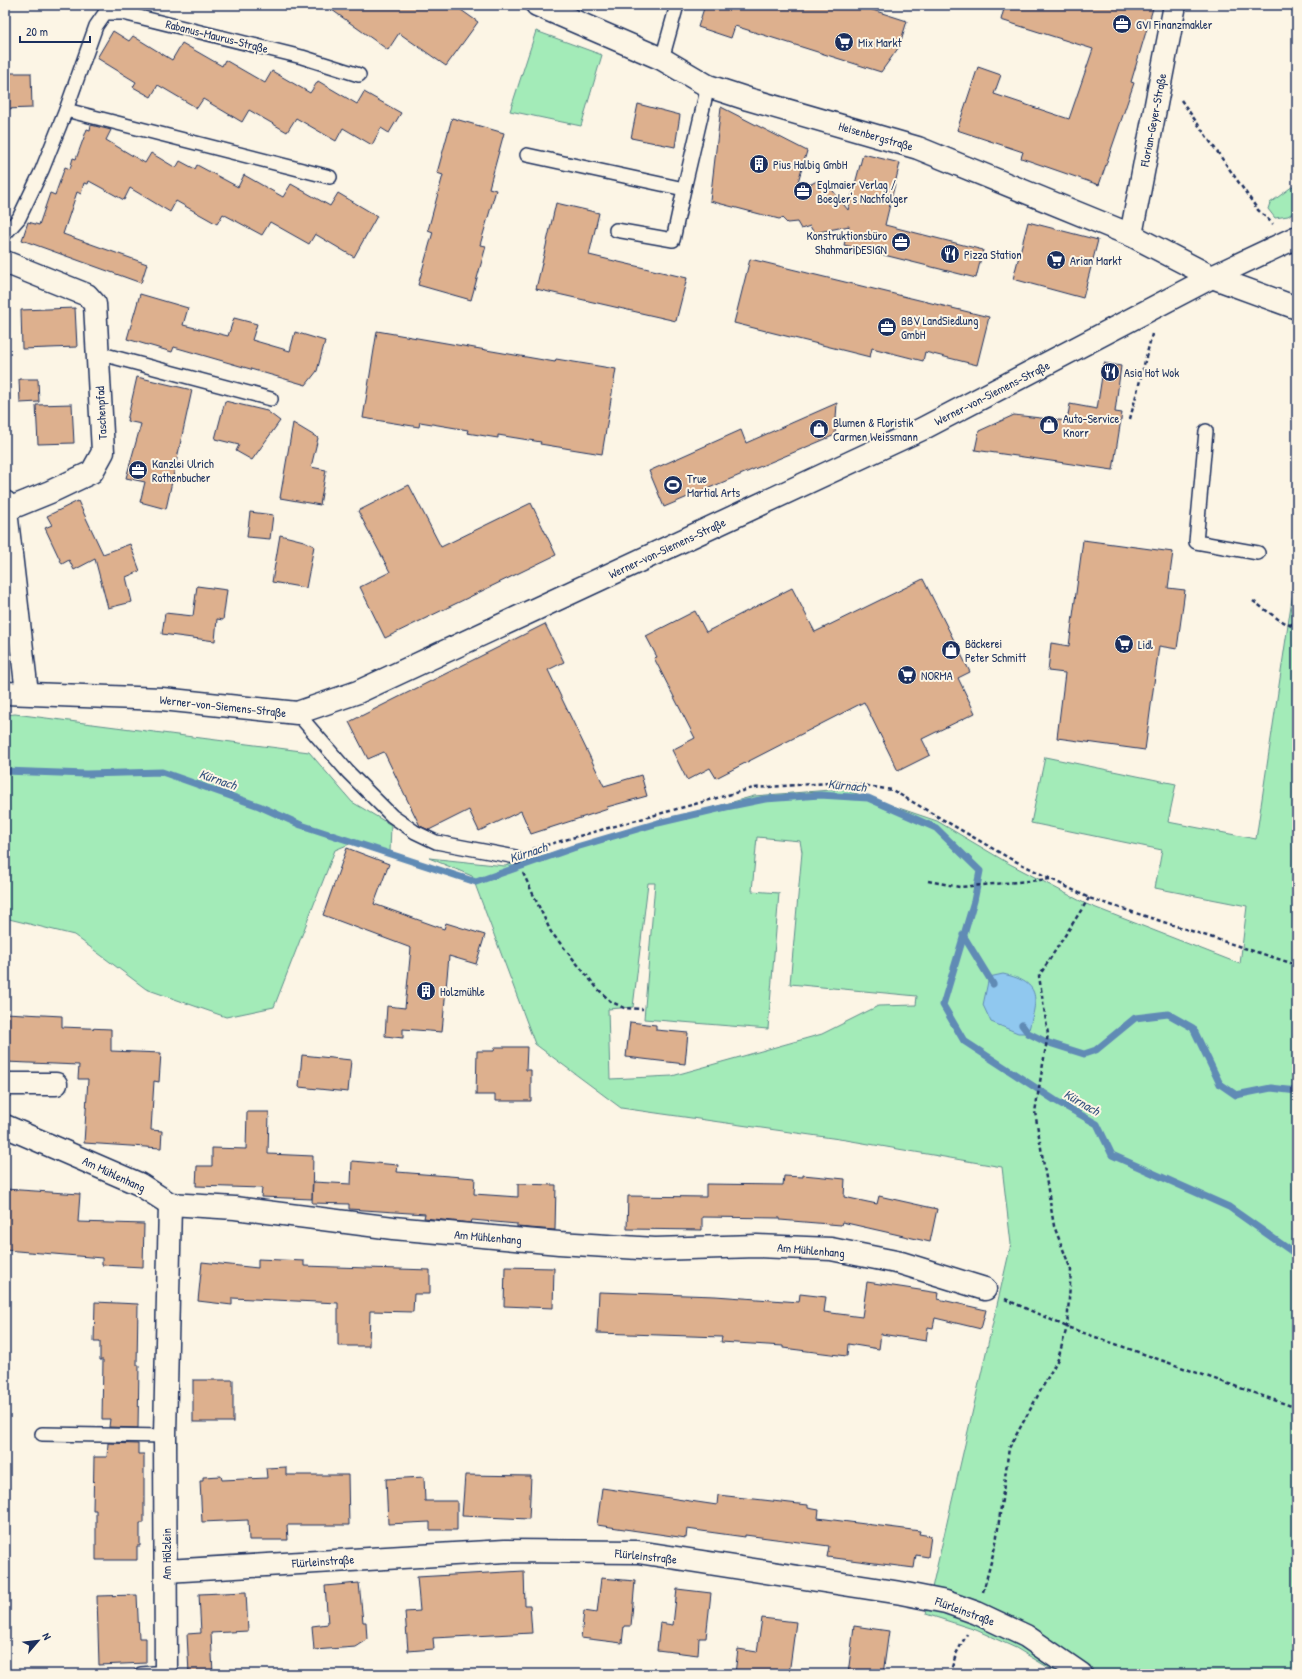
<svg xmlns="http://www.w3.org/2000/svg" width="1302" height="1679" font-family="'Patrick Hand',sans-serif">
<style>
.green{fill:#a3ebb8;stroke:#5f8d8b;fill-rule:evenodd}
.water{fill:#90c8ef;stroke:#618bb5}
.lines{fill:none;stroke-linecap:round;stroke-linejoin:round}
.stream{stroke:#618bb5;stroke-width:7}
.building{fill:#ddb08e;stroke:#1b2f5e}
.lane-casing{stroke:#1b2f5e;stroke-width:16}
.street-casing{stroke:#1b2f5e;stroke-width:25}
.secondary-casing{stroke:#1b2f5e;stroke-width:25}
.path{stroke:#1b2f5e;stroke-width:2.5;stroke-dasharray:4 3;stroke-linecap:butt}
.lane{stroke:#fcf5e5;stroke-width:13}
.street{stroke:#fcf5e5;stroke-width:22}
.secondary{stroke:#fcf5e5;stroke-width:22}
.labels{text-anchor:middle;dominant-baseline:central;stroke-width:4;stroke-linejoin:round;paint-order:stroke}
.poi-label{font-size:12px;fill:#1b2f5e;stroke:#fcf5e5;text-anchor:start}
.street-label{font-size:12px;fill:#1b2f5e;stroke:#fcf5e5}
.water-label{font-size:13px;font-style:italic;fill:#385582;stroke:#fcf5e5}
</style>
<rect width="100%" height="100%" fill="#fcf5e5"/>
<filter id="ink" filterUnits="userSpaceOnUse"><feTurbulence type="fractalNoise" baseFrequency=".025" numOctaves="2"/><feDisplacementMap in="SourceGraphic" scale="8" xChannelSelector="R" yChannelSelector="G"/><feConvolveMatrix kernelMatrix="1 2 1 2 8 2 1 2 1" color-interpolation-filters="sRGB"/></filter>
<g filter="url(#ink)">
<g class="green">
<polygon points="536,31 602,55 581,126 510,111"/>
<polygon points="1297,183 1297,210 1288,216 1275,218 1268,209 1270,203"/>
<path d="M1297,565V1674H1059L1016,1648L976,1630L926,1614L1011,1244L1002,1167L846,1140L621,1108L535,1044L472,876L429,858L505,866L754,796L843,789L937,821L1008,863L1086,904L1240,964L1247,906L1155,888L1162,850L1031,823L1045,757L1176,784L1168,822L1256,839ZM757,837L800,841L802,852L790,984L917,996L916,1005L878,1006L822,1034L672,1076L610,1079L608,1009L633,1007L648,883H655L644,1019L768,1029L779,893L752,891Z"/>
<polygon points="15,714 309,752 352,802 391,825 390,852 352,843 335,850 274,1007 226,1017 146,989 74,935 5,918 5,715"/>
</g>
<path class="water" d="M1003,974C1044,983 1037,1000 1028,1033H1018L991,1022L983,1005L989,977Z"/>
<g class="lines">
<g class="stream">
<polyline points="5,771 86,774 162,772 259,806 301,825 476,882 573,848 658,823 726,807 765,799 820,795 868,798 936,828 980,871 974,901 943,1005 964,1041 1056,1101 1097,1124 1112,1155 1229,1207 1297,1255"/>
<polyline points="963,935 993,984"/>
<polyline points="1022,1025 1028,1033 1046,1042 1084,1054 1096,1050 1135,1018 1168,1014 1193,1028 1220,1084 1236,1095 1271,1088 1297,1091"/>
</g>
</g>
<g class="building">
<polygon points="325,5 454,5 478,22 446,66 399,33 388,50"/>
<polygon points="705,5 857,5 907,21 899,47 881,72 735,26 731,38 698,27"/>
<polygon points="1005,5 1154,5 1131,82 1134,83 1099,185 1021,158 1023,152 957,130 978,67 1001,75 994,94 1069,119 1093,49 1001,20"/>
<polygon points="113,31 129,41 133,36 172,60 182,43 222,66 225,60 265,83 272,71 310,93 318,81 357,104 364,92 401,113 389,133 381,128 372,145 343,128 336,141 296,118 287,132 249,110 242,122 203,99 197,108 158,85 151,97 133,87 136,82 97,58"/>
<polygon points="5,73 31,73 32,108 5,109"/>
<polygon points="638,104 680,115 675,147 631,138"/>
<polygon points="721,107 807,151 795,192 817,181 823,190 830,187 848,210 863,154 900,163 885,225 983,250 976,278 844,245 849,226 814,233 810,226 801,229 797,222 787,223 782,218 779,219 710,201"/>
<polygon points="452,118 504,133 489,188 496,190 480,245 486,246 471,300 418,285 433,232 428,230 443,175 437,173"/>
<polygon points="91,125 111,130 106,140 145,163 151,153 176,168 180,161 195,169 197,165 238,187 244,175 283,197 291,184 330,206 338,193 377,216 354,257 315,234 309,244 270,222 262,235 223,214 217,224 176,201 170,212 130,188 124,200 89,181 88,184 84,183 81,194 77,192 63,234 147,264 141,283 22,240 28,222 39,225 50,193 55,195 65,167 70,169 73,158 76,159 87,129 90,130"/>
<polygon points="556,203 599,213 589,255 687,278 676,321 536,289"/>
<polygon points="1028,222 1098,240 1083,298 1013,279"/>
<polygon points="750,259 989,317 977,365 925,352 923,361 872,348 870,357 734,323"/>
<polygon points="140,294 188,308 183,325 228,336 234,318 257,324 252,340 290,351 295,332 325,341 317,371 306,385 174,347 172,352 127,339"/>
<polygon points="75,308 77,347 22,349 21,310"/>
<polygon points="377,331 555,362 556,359 616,369 602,454 540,444 541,442 498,435 498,438 467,433 468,430 420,422 419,427 363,418"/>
<polygon points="1104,363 1121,366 1115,412 1122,413 1113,470 975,450 979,431 1014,415 1067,421 1070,404 1097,409"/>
<polygon points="137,377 192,390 166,509 140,502 145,482 126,478 141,424 127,421"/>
<polygon points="19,379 38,379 39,402 20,403"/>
<polygon points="225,401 267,411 280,421 252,460 236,451 239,445 215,439"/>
<polygon points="837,403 835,435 664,507 649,471 741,430 746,443"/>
<polygon points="72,404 74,443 38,444 36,405"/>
<polygon points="293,423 318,438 311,467 326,470 320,505 280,498"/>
<polygon points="409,485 441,547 531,503 556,555 385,638 360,587 390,572 358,511"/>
<polygon points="78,501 103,554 130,544 140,571 126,577 132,602 108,608 95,559 74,570 69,560 62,564 45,528 52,525 47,516"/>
<polygon points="250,512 273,515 270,539 247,537"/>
<polygon points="280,535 304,541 314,546 306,588 272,582"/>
<polygon points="1083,540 1173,552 1168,588 1185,590 1177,649 1159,646 1145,750 1057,738 1065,673 1048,671 1051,643 1069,646"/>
<polygon points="923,579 970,672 958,678 975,713 922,739 930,755 898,771 864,702 716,778 710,768 687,780 672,750 695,738 654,658 657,657 646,636 695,611 706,632 792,588 815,632"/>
<polygon points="197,586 227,590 223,620 217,619 215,641 162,634 165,613 193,616"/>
<polygon points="545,624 564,662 548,670 604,786 641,775 647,796 607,807 608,809 531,834 521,811 479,831 469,810 429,830 420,826 384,752 368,759 349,722"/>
<polygon points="347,848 389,864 374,904 444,929 446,923 485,935 476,964 449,956 442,1032 403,1029 403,1038 385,1036 387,1006 405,1008 411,948 323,915"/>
<polygon points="5,1013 62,1016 62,1027 111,1029 111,1051 161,1053 159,1082 154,1081 151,1130 162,1131 161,1148 84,1143 88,1079 78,1079 79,1065 5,1062"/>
<polygon points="630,1022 656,1025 656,1030 688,1033 685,1064 626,1057"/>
<polygon points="495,1047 527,1047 526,1070 531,1070 531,1101 495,1101 495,1095 476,1095 477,1051 494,1051"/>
<polygon points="302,1055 351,1060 348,1092 299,1087"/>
<polygon points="247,1112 269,1112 268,1154 313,1156 312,1199 261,1197 262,1188 196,1186 197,1166 212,1166 212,1148 246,1149"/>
<polygon points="352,1161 398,1165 397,1172 475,1178 474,1194 518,1197 518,1184 556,1185 555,1230 517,1227 517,1224 472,1220 471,1223 424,1218 425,1214 349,1209 349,1204 312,1203 313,1182 351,1184"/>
<polygon points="803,1175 845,1179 844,1197 877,1204 879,1196 937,1209 930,1242 842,1222 841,1225 780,1220 780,1218 702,1217 702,1230 627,1229 628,1196 706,1197 706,1184 783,1185 784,1176 803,1177"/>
<polygon points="5,1189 80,1194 78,1222 144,1224 143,1267 102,1265 102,1258 5,1250"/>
<polygon points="258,1259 304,1261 304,1266 430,1270 430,1294 414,1294 413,1312 370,1311 369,1346 338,1346 338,1303 232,1298 232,1305 198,1301 202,1262 258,1268"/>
<polygon points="505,1267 554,1268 553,1308 504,1306"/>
<polygon points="867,1282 939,1293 938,1299 986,1310 981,1329 935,1318 933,1328 928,1327 926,1341 881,1334 879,1349 848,1344 847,1356 783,1348 783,1346 721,1342 722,1337 597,1333 599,1292 715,1296 799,1302 800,1294 826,1297 824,1312 862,1317"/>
<polygon points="95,1302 138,1304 137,1365 139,1365 138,1428 109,1427 110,1419 102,1419 103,1360 100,1360 100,1342 94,1342"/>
<rect x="193" y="1380" width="40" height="42"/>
<polygon points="108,1443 138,1444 138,1454 144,1454 144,1523 140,1523 140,1546 137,1546 137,1560 96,1560 96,1510 93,1510 94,1457 107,1457"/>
<polygon points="286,1467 286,1475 348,1475 349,1525 287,1525 288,1540 249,1540 248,1520 202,1522 200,1481 203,1481 203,1477 221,1476 222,1480 267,1478 266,1468"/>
<polygon points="465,1475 531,1476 529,1519 462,1516"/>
<polygon points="424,1477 425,1501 457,1501 457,1530 430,1530 430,1522 388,1524 386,1479"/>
<polygon points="602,1488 717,1505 718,1495 808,1505 808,1508 819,1510 818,1518 920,1531 919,1534 931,1536 928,1557 916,1555 914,1568 827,1557 829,1546 745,1535 745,1537 687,1529 686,1538 597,1525"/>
<polygon points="524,1571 525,1605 530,1605 532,1633 433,1638 434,1649 408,1651 405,1612 420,1611 417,1577"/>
<polygon points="601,1578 635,1581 631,1626 624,1626 622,1643 581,1638 584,1611 597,1613"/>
<polygon points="359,1583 363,1622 366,1622 367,1640 356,1647 314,1650 312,1626 328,1624 325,1586"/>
<polygon points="677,1589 711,1593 706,1638 699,1638 698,1655 657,1650 660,1623 673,1625"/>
<polygon points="246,1592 248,1631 211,1633 213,1674 189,1674 187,1634 201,1633 199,1594"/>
<polygon points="137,1595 139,1638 146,1638 146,1663 99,1665 97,1596"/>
<polygon points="762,1618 796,1622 789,1674 735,1674 738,1649 757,1652"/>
<polygon points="854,1626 889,1631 883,1674 848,1674"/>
</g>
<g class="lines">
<defs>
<g id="lane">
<polyline points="662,59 677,5"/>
<polyline points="66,110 330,177"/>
<polyline points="527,155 684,189 708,86"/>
<polyline points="616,230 673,240 684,189"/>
<polyline points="5,234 19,218 42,170 66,110 96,26 105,13 123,13 302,57 359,75"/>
<polyline points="98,353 271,399"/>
<polyline points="1206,431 1196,542 1258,553"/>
<polyline points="297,713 348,772 392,816 415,832 436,842 516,857"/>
<polyline points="42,1434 165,1436"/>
<polyline points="141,1674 166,1672"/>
</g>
<g id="street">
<polyline points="537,5 662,59 708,86 748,99 918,148 1131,235 1212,277"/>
<polyline points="1131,235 1175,5"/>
<polyline points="5,262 87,295 95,304 103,452 92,472 50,492 6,510"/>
<polyline points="5,502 27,693"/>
<polyline points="5,1084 56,1084"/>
<polyline points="5,1126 139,1184 170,1204 235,1208 393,1228 559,1243 655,1249 757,1246 831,1249 901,1263 985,1289"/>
<polyline points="166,1571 505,1551 638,1552 901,1593 946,1602 977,1613 1026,1636 1081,1674"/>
<polyline points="166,1674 165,1436 170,1204"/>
</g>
<g id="secondary">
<polyline points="1212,277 1297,308"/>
<polyline points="5,693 162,699 297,713 358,692 922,429 1212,277 1297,237"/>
</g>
</defs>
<use href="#lane" class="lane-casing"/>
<use href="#street" class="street-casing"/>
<use href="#secondary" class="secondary-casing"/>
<g class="path">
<polyline points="1181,100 1258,210 1273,224"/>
<polyline points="1130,419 1152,334"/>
<polyline points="1253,601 1278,619 1297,629"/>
<polyline points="1290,625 1297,622"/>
<polyline points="532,849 753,788 843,782 892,790 1009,858 1089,898 1297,965"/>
<polyline points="523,873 551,932 597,988 610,1001 624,1008 643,1009"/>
<polyline points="928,881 960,887 1051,879"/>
<polyline points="1005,1299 1067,1327 1297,1408"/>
<polyline points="983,1592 996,1543 1009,1448 1058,1359 1067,1327 1071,1270 1054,1226 1035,1112 1048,1034 1039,976 1089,898"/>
<polyline points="950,1674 956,1654 967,1634"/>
</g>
<use href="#lane" class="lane"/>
<use href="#street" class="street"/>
<use href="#secondary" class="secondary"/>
</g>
</g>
<defs>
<symbol id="office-disc" viewBox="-11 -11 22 22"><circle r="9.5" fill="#1b2f5e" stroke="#fcf5e5"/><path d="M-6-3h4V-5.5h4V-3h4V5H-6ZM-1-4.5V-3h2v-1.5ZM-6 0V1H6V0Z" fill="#fff"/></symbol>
<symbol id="supermarket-disc" viewBox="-11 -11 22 22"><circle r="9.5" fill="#1b2f5e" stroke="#fcf5e5"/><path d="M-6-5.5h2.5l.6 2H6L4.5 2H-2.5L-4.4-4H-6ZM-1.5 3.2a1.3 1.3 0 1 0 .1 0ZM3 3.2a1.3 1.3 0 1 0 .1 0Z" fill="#fff"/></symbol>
<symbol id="building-disc" viewBox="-11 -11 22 22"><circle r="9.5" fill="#1b2f5e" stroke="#fcf5e5"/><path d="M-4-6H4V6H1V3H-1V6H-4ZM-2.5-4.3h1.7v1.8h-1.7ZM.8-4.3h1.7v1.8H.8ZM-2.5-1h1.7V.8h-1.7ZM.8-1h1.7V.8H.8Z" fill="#fff"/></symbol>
<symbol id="restaurant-disc" viewBox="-11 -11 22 22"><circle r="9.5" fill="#1b2f5e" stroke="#fcf5e5"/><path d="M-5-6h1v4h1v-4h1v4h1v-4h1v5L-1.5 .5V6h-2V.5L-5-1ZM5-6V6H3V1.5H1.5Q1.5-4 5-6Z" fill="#fff"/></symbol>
<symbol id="shop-disc" viewBox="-11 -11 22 22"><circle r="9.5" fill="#1b2f5e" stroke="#fcf5e5"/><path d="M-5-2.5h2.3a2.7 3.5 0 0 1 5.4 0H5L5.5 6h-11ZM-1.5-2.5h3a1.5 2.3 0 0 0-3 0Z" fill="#fff"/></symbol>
<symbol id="stadium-disc" viewBox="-11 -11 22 22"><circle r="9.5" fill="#1b2f5e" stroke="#fcf5e5"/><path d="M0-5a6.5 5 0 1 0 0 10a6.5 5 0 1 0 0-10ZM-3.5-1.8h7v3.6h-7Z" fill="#fff"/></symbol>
</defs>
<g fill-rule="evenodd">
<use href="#office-disc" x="1111" y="13" width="22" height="22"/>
<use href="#supermarket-disc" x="833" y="31" width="22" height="22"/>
<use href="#building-disc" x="748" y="153" width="22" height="22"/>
<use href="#office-disc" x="792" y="180" width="22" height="22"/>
<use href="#office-disc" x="890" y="231" width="22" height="22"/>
<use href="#restaurant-disc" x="939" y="243" width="22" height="22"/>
<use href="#supermarket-disc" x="1045" y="249" width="22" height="22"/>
<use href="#office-disc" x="876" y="316" width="22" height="22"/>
<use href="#restaurant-disc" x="1099" y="361" width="22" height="22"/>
<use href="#shop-disc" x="1038" y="414" width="22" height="22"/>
<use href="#shop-disc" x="808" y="418" width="22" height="22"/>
<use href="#office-disc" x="127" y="459" width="22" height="22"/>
<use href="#stadium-disc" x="662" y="474" width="22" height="22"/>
<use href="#supermarket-disc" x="1113" y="633" width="22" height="22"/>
<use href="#shop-disc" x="940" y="639" width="22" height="22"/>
<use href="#supermarket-disc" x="896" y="664" width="22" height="22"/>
<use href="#building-disc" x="415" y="980" width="22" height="22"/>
</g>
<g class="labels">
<g class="poi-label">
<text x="1136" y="24">GVI Finanzmakler</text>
<text x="858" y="42">Mix Markt</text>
<text x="773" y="164">Pius Halbig GmbH</text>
<text x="817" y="184">Eglmaier Verlag /<tspan x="817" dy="14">Boegler's Nachfolger</tspan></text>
<text x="887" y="235" text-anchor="end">Konstruktionsbüro<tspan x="887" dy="14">ShahmariDESIGN</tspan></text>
<text x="964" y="254">Pizza Station</text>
<text x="1070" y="260">Arian Markt</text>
<text x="901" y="320">BBV LandSiedlung<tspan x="901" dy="14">GmbH</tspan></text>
<text x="1124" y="372">Asia Hot Wok</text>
<text x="1063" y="418">Auto-Service<tspan x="1063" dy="14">Knorr</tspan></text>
<text x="833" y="422">Blumen &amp; Floristik<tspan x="833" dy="14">Carmen Weissmann</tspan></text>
<text x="152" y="463">Kanzlei Ulrich<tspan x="152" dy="14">Rothenbucher</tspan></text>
<text x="687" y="478">True<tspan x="687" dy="14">Martial Arts</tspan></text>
<text x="965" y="643">Bäckerei<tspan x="965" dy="14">Peter Schmitt</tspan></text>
<text x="1138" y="644">Lidl</text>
<text x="921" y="675">NORMA</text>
<text x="440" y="991">Holzmühle</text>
</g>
<g class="street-label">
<text transform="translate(217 36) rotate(14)">Rabanus-Maurus-Straße</text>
<text transform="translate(1153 120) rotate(-79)">Florian-Geyer-Straße</text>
<text transform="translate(876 136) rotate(16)">Heisenbergstraße</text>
<text transform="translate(992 393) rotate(-27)">Werner-von-Siemens-Straße</text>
<text transform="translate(101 413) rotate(-93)">Taschenpfad</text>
<text transform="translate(667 548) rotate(-25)">Werner-von-Siemens-Straße</text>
<text transform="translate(223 706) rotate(6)">Werner-von-Siemens-Straße</text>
<text transform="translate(114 1174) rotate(25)">Am Mühlenhang</text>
<text transform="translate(488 1237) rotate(5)">Am Mühlenhang</text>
<text transform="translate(811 1250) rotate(5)">Am Mühlenhang</text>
<text transform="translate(166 1554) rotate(-90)">Am Hölzlein</text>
<text transform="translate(646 1556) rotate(6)">Flürleinstraße</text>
<text transform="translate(323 1561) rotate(-4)">Flürleinstraße</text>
<text transform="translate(965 1611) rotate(20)">Flürleinstraße</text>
</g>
<g class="water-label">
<text transform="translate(218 779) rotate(19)">Kürnach</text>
<text transform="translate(847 785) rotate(5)">Kürnach</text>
<text transform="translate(528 852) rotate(-18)">Kürnach</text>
<text transform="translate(1082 1102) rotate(30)">Kürnach</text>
</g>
</g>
<rect width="1302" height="1679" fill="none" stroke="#fcf5e5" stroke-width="20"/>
<rect x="10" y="10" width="1282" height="1659" fill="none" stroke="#1b2f5e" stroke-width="1.5" filter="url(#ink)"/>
<g transform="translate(38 1641) rotate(62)" stroke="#fcf5e5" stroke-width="3" paint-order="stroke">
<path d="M0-3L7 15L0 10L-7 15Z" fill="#1b2f5e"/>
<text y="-6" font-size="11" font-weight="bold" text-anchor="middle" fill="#1b2f5e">N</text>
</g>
<path d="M20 36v6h70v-6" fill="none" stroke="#1b2f5e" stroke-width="2"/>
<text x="26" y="36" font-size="12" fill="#1b2f5e" stroke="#fcf5e5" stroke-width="3" paint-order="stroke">20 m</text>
</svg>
